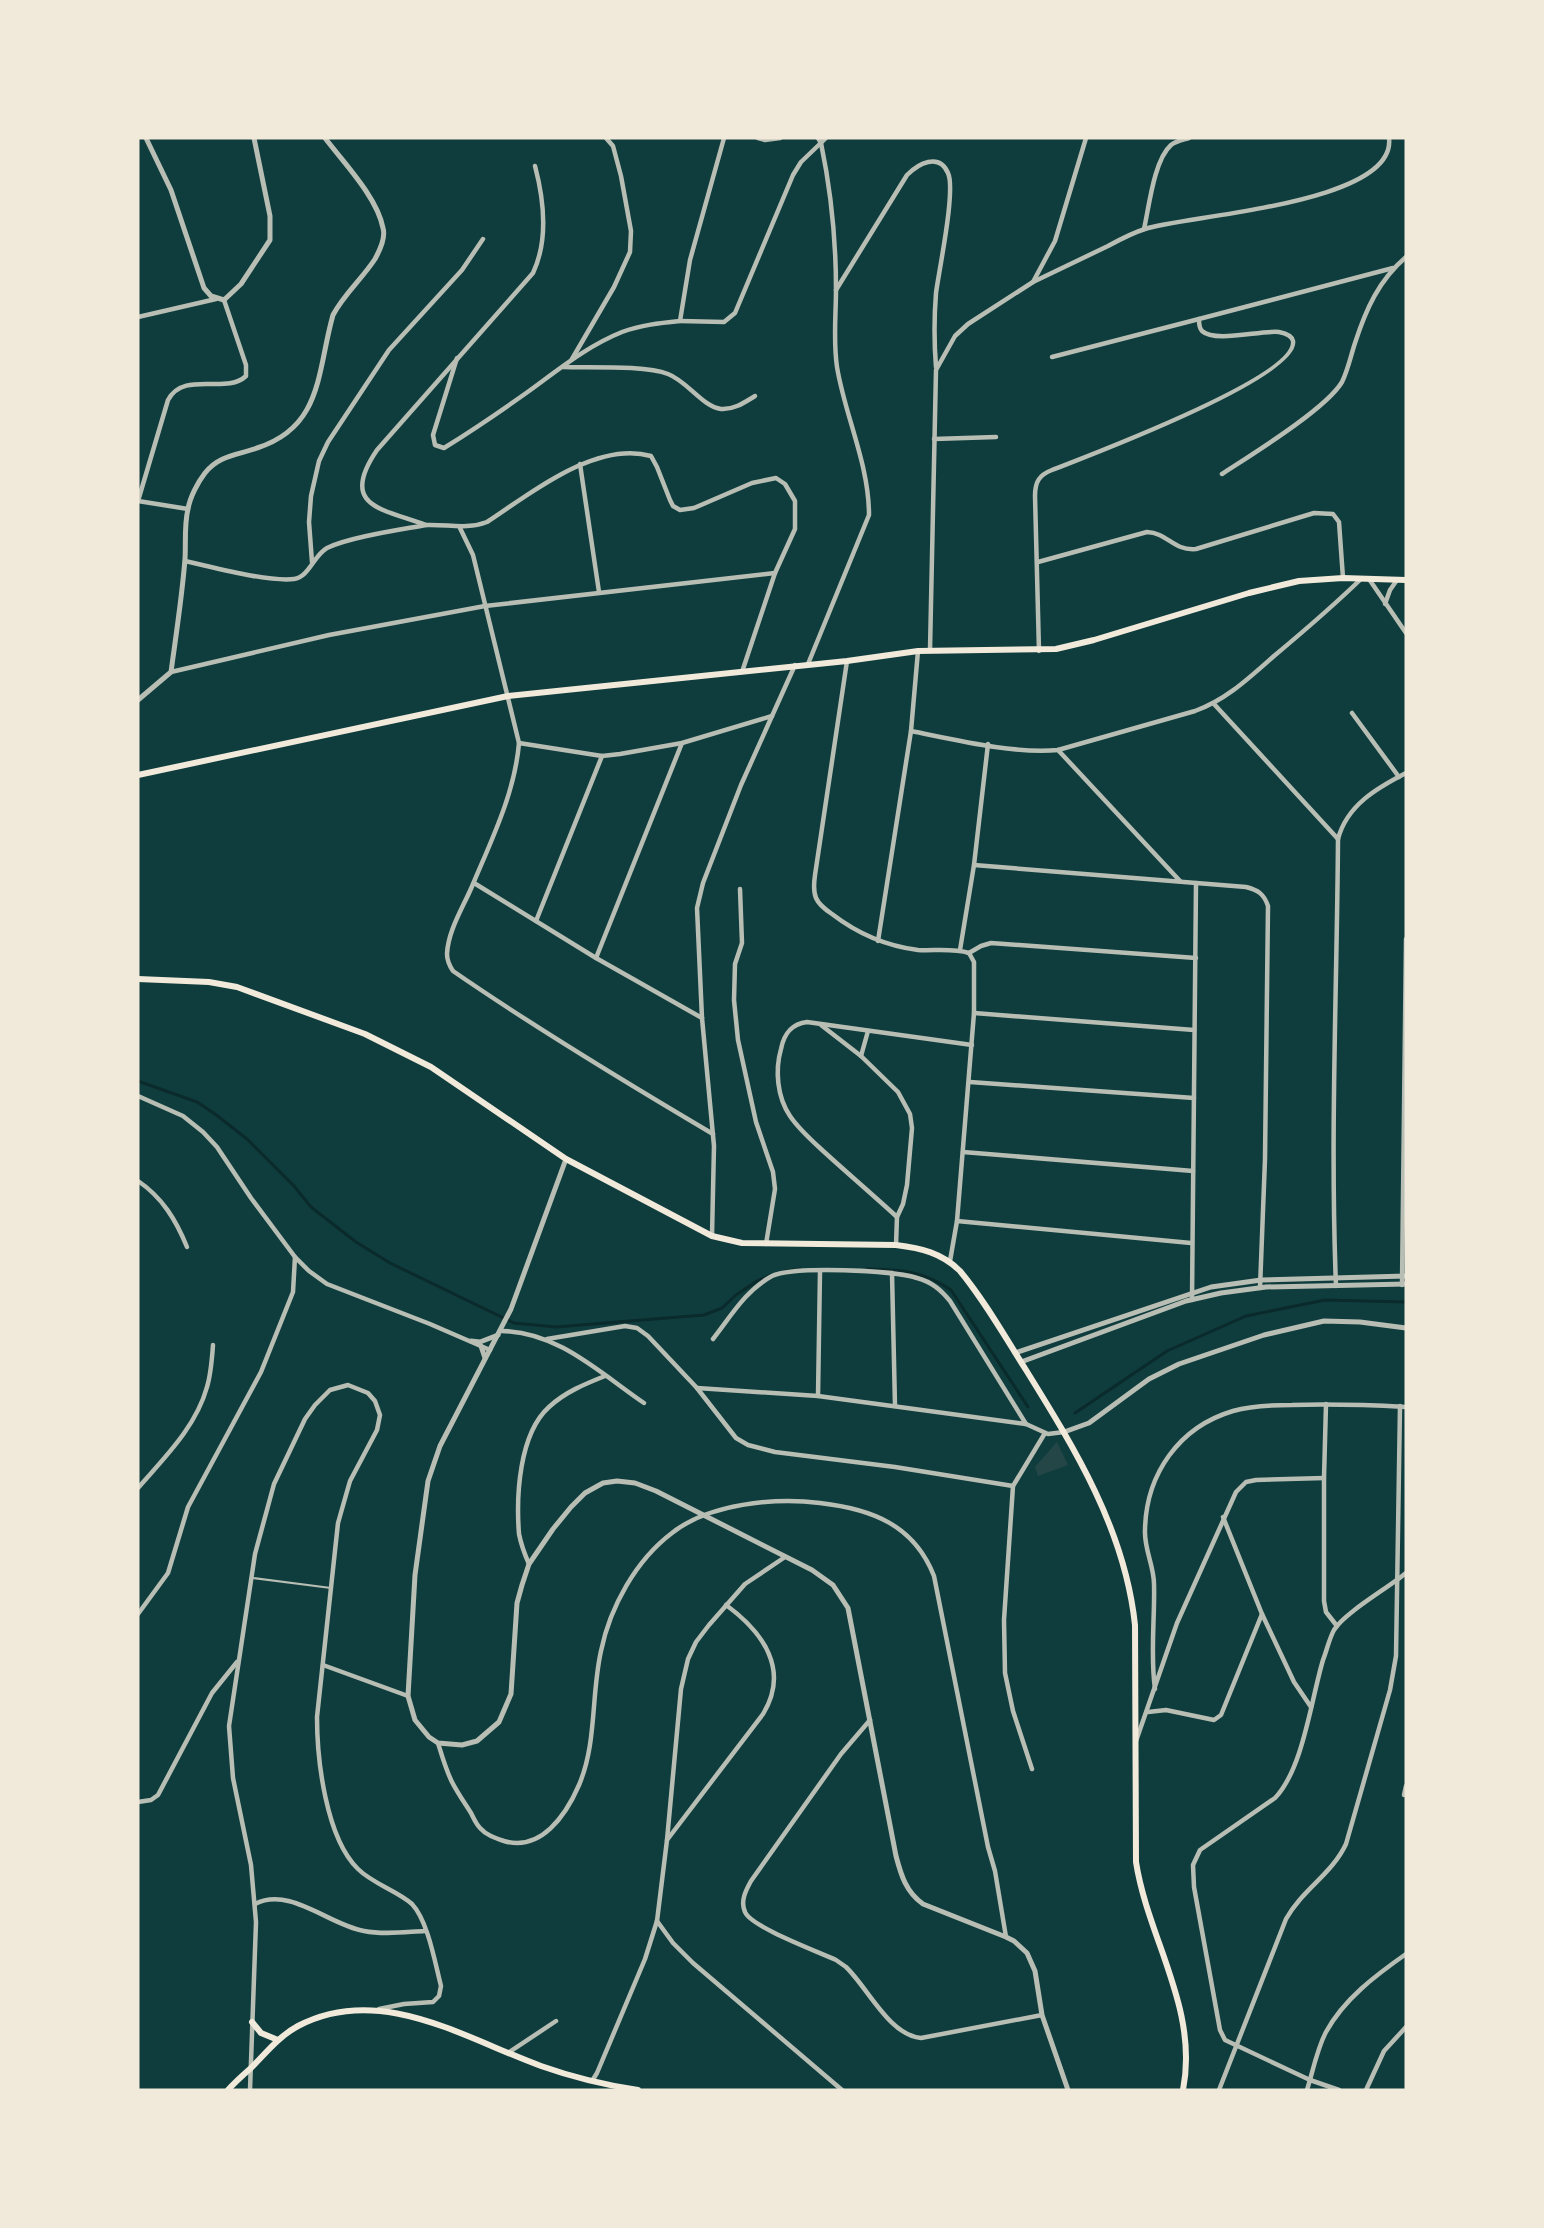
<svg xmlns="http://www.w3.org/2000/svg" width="1544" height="2228" font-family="'Source Sans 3',sans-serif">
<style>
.green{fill:#244646}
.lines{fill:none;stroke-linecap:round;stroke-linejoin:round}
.stream{stroke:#0a2a2b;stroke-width:3}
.service{stroke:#b8beb3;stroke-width:2}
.minor{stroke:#b8beb3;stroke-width:4.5}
.tertiary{stroke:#b8beb3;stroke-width:5}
.secondary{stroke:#f1e9da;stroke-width:6}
</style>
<rect width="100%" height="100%" fill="#0f3d3e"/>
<polygon class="green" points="1057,1442 1068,1465 1038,1476 1035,1467"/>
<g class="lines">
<g class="stream">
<polyline points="138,1081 197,1102 215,1114 247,1139 294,1186 311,1207 356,1242 390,1263 514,1323 556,1327 704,1315 722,1308 736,1295 757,1281 771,1275"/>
<path d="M867,1269C901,1270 922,1270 951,1290L1028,1407"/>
<polyline points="786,1271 800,1269"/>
<polyline points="1075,1413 1167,1351 1246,1316 1325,1300 1406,1302"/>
</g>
<polyline class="service" points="253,1578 331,1588"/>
<g class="minor">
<polyline points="758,138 765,140 780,138"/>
<path d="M1144,229C1149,207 1154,160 1171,145C1176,141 1182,140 1189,138"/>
<path d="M1033,282C1058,270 1083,258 1108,246C1119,240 1132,233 1145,229C1188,215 1397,204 1389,138"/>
<path d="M836,290L907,175C918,164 939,152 948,173C956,190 939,270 936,293C934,318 934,342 936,367"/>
<polyline points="138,317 216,299"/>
<polyline points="680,321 724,322 735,313 793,175 801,162 826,138"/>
<polyline points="1052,357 1199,319"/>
<path d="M457,358L433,435L435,445L444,448C473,430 501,411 529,391C558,370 587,346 622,332C641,325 660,323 680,321L690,260L724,138"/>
<polyline points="572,359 614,287 630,252 631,231 621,176 613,146 606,138"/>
<path d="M563,367C589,368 645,365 668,374C687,381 703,407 721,409C734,410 745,402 755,396"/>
<polyline points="934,439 996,437"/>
<polyline points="580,464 599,592"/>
<path d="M1222,474C1251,455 1326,409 1342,382C1348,370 1351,355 1355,343C1366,309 1379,280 1406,257"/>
<path d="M138,501L168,400C184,370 226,395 246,376V365L224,300"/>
<polyline points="138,501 188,509"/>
<path d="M426,525C383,509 338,507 377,450L533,273C548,241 544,200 535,166"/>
<path d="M460,528L473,555L519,743C515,792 492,839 473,884C464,906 448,930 447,954C447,960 449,965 453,971C537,1029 625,1082 713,1134"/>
<path d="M185,561C213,567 267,582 294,579C309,577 314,555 327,548C350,537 399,530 426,525C448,524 466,530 487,522C530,494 596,440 651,456L657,467L670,500L673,506L680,510L694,508L752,483L776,478L785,484L795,501V529L775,573L742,672"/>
<polyline points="312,562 309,522 311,496 319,461 328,442 389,350 462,270 483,239"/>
<path d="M1038,562L1147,532C1168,533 1173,551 1196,549L1314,513L1333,514L1339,522L1343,578"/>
<polyline points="1369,579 1406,633"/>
<polyline points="1385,604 1390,590 1397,580"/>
<polyline points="930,650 936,370 955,336 968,324 1033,282 1055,241 1086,138"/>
<path d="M1039,651L1035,496C1035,482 1039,475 1052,470C1085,457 1299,377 1293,341C1292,335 1284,333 1279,332C1261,330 1215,343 1202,331C1199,328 1199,323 1199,319L1393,268"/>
<path d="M847,661L815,875C814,882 813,891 816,898C819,905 826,910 832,914C858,934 886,946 918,950C934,951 953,948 969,953"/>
<path d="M808,664L869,515C869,464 845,416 837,367C833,340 836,315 836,289C836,239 831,191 821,143L818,138"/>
<polyline points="171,672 329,635 485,606 775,573"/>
<polyline points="1214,704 1338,839"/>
<polyline points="1352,713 1399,777"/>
<path d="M911,731C956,740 1013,754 1058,750L1195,711C1226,700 1249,678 1274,656C1304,631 1333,606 1361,579"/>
<polyline points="519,743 602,756 620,754 682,743 772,716"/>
<polyline points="1058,750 1180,881"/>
<path d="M974,865L1246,887C1258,890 1264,894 1268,906L1265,1159L1260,1288"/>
<polyline points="474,883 596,958 702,1018"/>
<polyline points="740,889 742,943 735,964 734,1000 738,1040 756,1122 773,1172 775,1189 766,1244"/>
<polyline points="536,921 602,756"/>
<polyline points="878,941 911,731 918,651"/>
<polyline points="960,950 974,865 988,744"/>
<polyline points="969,953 981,946 991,943 1196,958"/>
<polyline points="596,958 682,743"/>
<polyline points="974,1013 1194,1030"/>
<polyline points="821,1025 861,1056 898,1092 910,1114 912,1128 907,1185 903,1204 897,1217 896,1245"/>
<polyline points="861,1056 868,1031"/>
<polyline points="970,1082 1194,1098"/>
<polyline points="138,1096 183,1116 203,1132 217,1147 251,1198 295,1257 293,1292 261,1372 188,1507 168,1573 138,1614"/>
<polyline points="963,1152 1193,1171"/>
<path d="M138,1181C162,1197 176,1220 187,1247"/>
<path d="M897,1217C872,1194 846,1172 821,1149C810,1139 798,1128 790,1116C777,1097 775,1070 781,1049C784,1034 791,1024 807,1022L972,1045"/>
<polyline points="957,1221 1191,1243"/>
<polyline points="712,1236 714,1146 702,1018 697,908 703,883 741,785 795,665"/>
<polyline points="295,1257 309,1271 327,1284 430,1324 490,1350"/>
<polyline points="950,1261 957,1221 974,1013 974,962 969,953"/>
<polyline points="892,1273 895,1406"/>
<polyline points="1402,1285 1406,939"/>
<path d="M1336,1286C1330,1137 1337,988 1338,839C1347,805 1377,788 1406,773"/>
<polyline points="1192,1300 1196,883"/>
<path d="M501,1331C557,1331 600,1373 644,1403"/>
<polyline points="547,1339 625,1326 637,1328 648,1336 697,1388 736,1438 748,1445 775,1452 895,1467 1013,1486"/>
<path d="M713,1339C731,1316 746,1290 772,1276C793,1266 894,1270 917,1278C932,1282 941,1290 950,1301L1026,1424"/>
<polyline points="697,1388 818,1396 1026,1424 1048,1434 1064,1432"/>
<polyline points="818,1396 820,1271"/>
<polyline points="1326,1404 1324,1478 1324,1601 1326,1612 1337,1626"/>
<path d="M138,1488C164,1458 196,1427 207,1387C211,1374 212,1359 213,1345"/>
<polyline points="1223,1517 1262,1614 1294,1682 1311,1707"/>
<path d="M529,1564C525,1555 521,1544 519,1534C516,1496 519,1434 549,1407C565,1392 585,1384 605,1376"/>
<polyline points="323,1665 408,1696"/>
<path d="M1155,1689C1150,1654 1155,1619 1154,1584C1154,1566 1144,1549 1145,1530C1146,1474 1179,1427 1233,1411C1251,1406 1273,1405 1292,1405C1330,1404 1368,1405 1406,1407"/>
<polyline points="1148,1712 1166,1710 1214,1720 1221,1715 1262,1614"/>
<path d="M870,1720L841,1754L751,1881C746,1890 740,1901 745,1912C751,1927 819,1952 836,1960L846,1967C868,1988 889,2035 921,2038L1042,2015"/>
<polyline points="1136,1741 1177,1623 1236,1492 1246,1482 1256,1480 1324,1478"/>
<path d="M438,1743C442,1756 446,1770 452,1782C457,1792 464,1802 471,1813C473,1817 476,1824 480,1828C486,1835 495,1838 504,1841C541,1852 566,1815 579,1785C597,1743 591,1695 601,1651C610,1607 636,1560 672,1533C708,1504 775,1497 820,1503C872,1509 914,1525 934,1576L988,1847L995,1871L1006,1937"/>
<polyline points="1032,1769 1013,1711 1005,1673 1004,1620 1013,1486 1045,1433"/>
<polyline points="1404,1795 1406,1786"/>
<polyline points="138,1802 151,1800 158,1795 212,1693 237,1662"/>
<path d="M667,1840L763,1714C790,1670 763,1632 726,1605"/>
<path d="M255,1904C290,1886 329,1925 364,1931C384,1935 405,1932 425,1931"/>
<polyline points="657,1921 673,1943 693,1963 842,2090"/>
<polyline points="508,2053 556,2021"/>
<polyline points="592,2081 597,2073 645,1959 657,1921 667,1840 681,1689 688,1659 696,1642 709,1625 745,1584 785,1557"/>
<path d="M250,2090L256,1922L251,1865L233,1778L229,1726L255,1554L274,1484L305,1419L315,1405L330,1390L348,1385L368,1393L375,1401L380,1415L377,1430L350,1481L338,1523L317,1717C317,1760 326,1838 358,1869C373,1884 398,1891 412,1904C428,1921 435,1963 441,1986L439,1996L433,2002L404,2004L379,2009"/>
<path d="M1219,2090L1286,1919C1302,1890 1332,1874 1346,1844L1390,1690L1396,1656L1400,1406"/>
<path d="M1307,2090C1313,2071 1317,2049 1326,2032C1344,1999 1376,1975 1406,1954"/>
<path d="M1339,2090L1310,2080L1225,2040L1220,2030L1194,1887L1193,1865L1200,1850L1275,1798C1303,1769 1311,1700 1323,1660C1327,1650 1329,1639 1334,1630C1344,1613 1388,1588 1406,1573"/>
<polyline points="1366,2090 1384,2051 1406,2027"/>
</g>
<g class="tertiary">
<polyline points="146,138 171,190 204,288 211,296 224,300 241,284 270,240 270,216 254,138"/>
<path d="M138,700L171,672C176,635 182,597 185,559C186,543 184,525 188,509C190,497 198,482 205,473C219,455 238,455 257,448C323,427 317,371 333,315C344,294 362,279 375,259C380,250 386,238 383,228C377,197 344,163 325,138"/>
<path d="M566,1159L511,1309L440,1446L428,1481L415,1575L408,1696L415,1720L429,1737L438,1743L462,1745L477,1741L499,1722L511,1694L517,1603L522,1585L529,1564L553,1529L571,1507L585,1493L603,1483L617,1481L635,1483L656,1491L812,1570L833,1585L848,1608L896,1856C901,1875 906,1892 923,1904L1006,1937L1014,1941L1027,1953L1035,1971L1042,2015L1068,2090"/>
<polyline points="471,1341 480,1342 498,1335"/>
<polyline points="481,1346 485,1358"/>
<polyline points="1015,1353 1211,1287 1261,1280 1406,1276"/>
<polyline points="1021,1362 1186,1301 1221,1293 1266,1287 1406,1284"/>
<polyline points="1064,1432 1089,1423 1149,1379 1179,1364 1264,1335 1324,1321 1360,1322 1406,1328"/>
</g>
<g class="secondary">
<polyline points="138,775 508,696 847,661 918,651 1056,649 1094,640 1249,593 1299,581 1343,578 1406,580"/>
<path d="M138,979L209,982L237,987L365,1034L431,1067L566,1159L712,1236L742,1243L896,1245C921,1248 942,1253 960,1271C985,1301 1005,1337 1026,1370C1075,1449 1125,1530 1135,1625L1136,1862C1148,1939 1199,2009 1183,2090"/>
<polyline points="252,2022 261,2033 278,2040"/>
<path d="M228,2090C235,2082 243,2075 251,2068C266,2053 278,2037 298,2026C380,1983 464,2038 541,2066C572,2077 605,2085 638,2090"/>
</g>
</g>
<rect width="1544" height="2228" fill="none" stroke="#f1e9da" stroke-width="279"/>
</svg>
